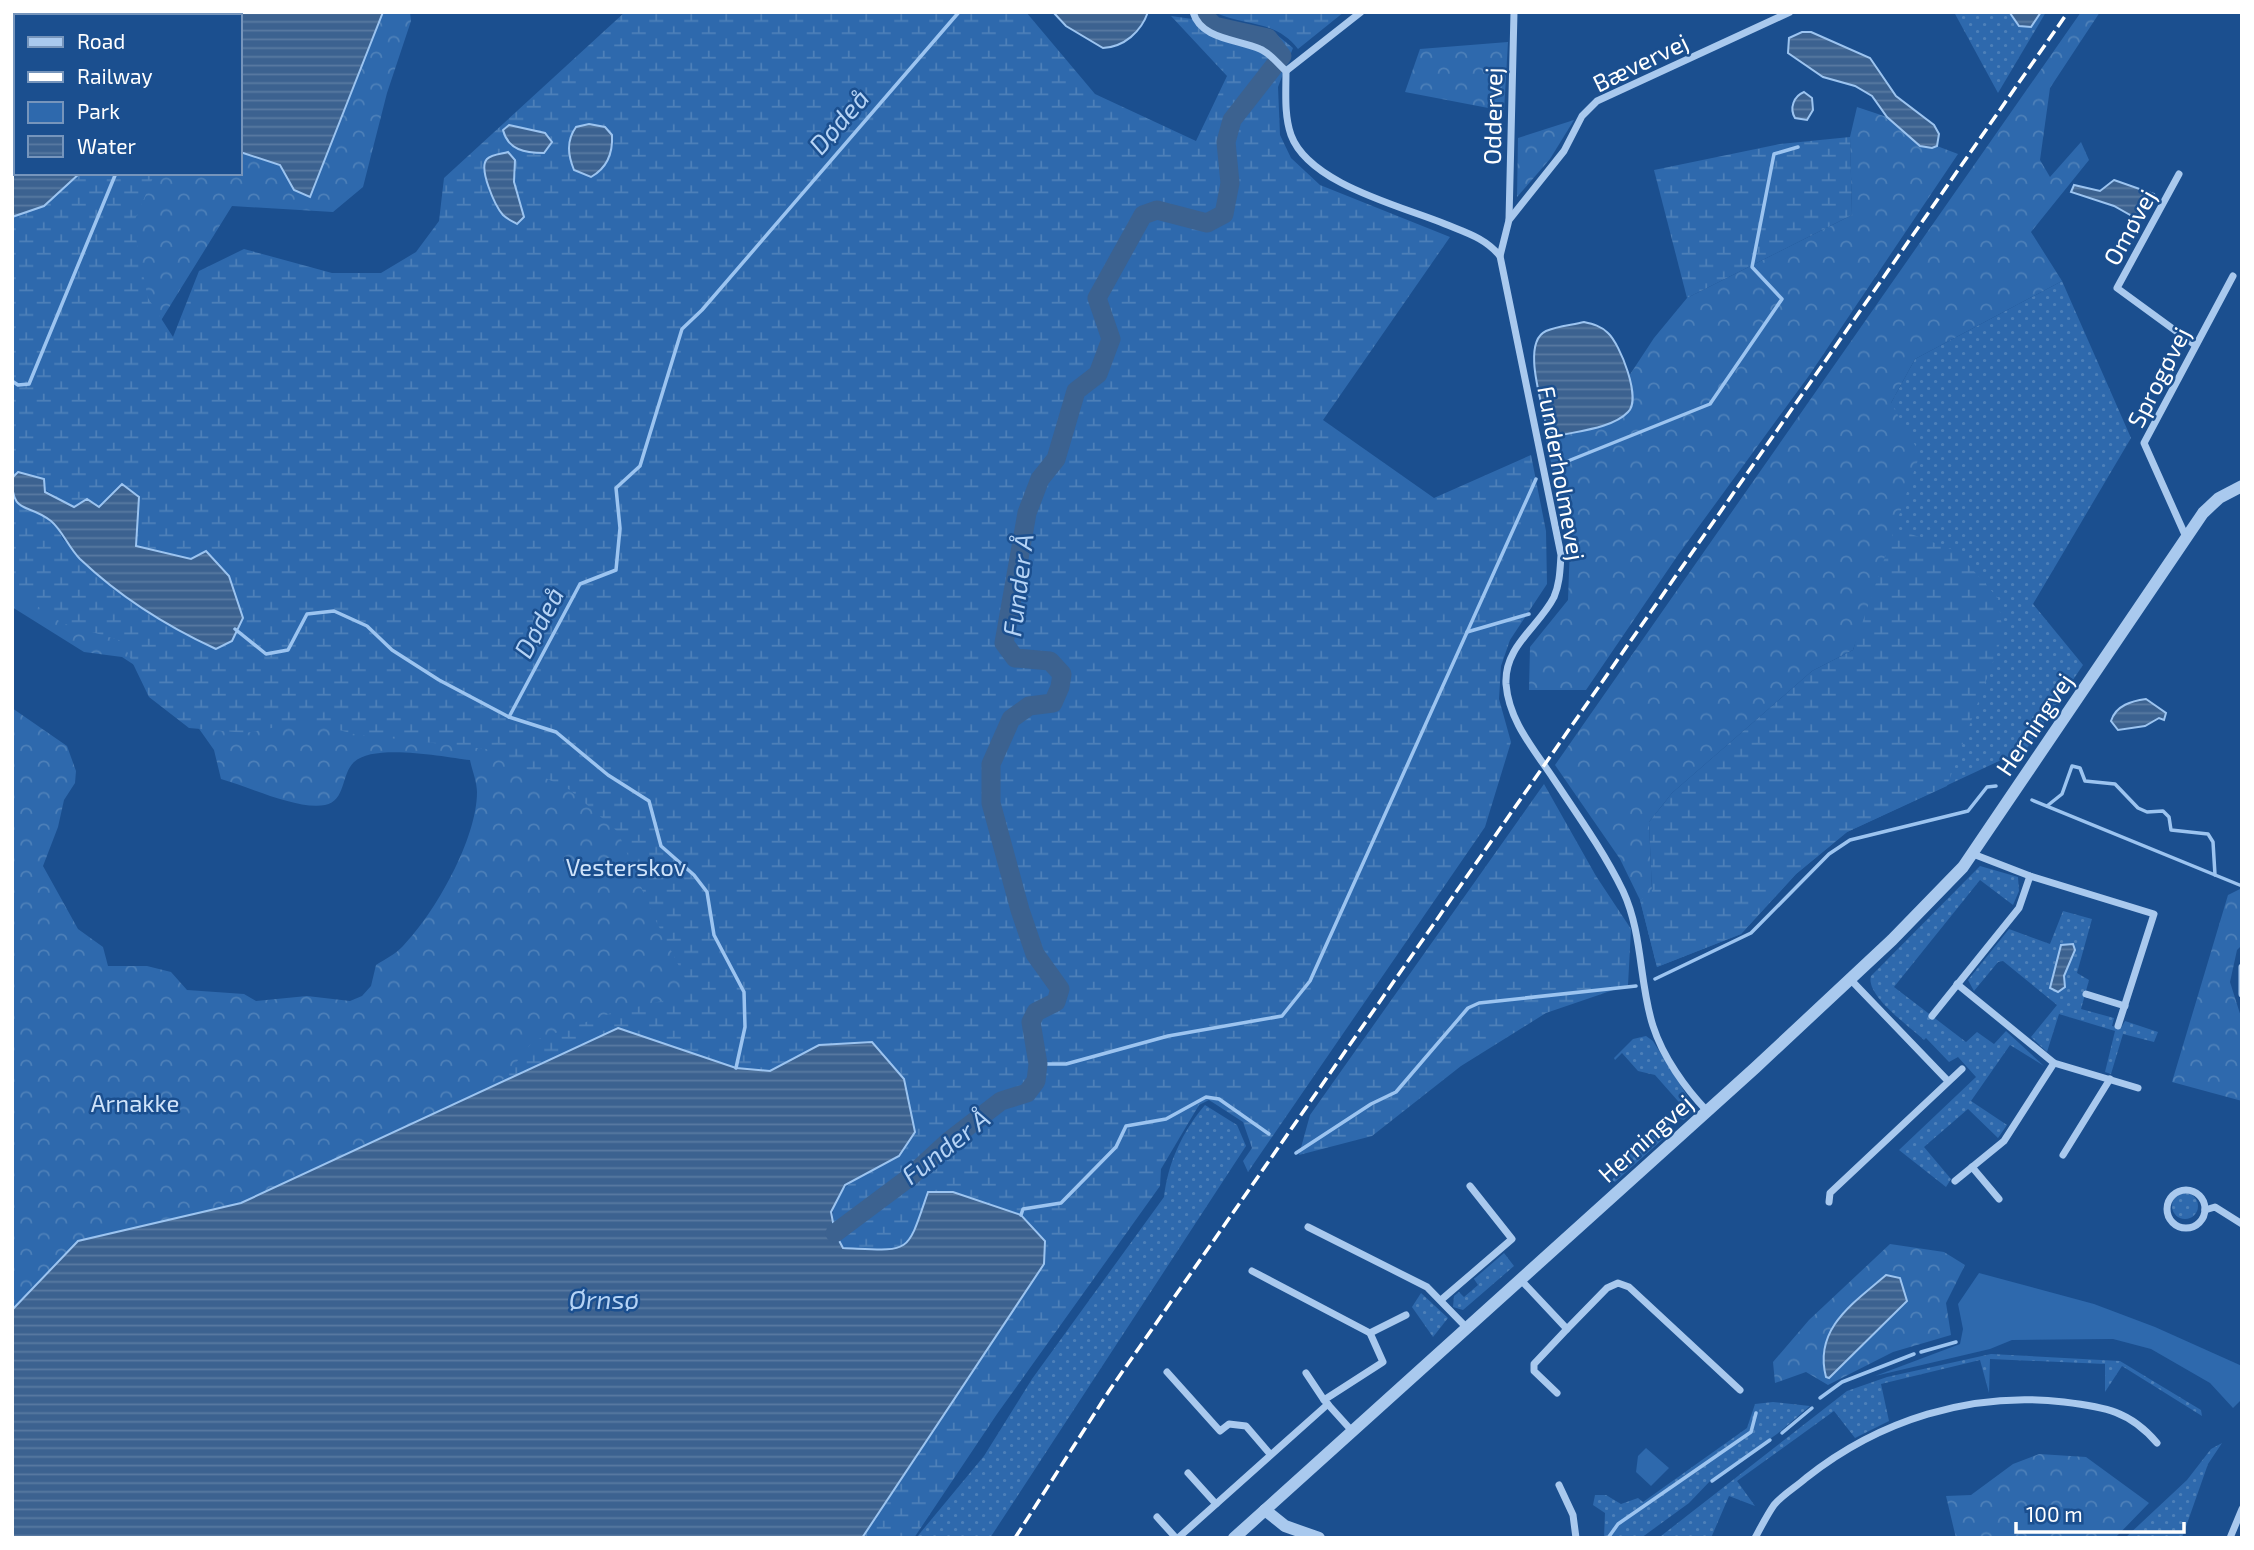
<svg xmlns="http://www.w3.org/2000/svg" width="2254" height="1550" font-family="'Exo 2',sans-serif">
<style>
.grass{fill:url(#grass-dots)}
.forest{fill:url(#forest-crowns)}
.wetland{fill:url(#wetland-marsh);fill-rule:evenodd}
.park{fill:#2e69ad}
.water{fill:url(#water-rules);stroke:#9cc4f0;stroke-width:2}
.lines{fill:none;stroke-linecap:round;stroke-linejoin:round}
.stream{stroke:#9cc4f0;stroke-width:3.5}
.river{stroke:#3c6290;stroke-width:19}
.minor{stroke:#a9c9ee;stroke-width:7}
.tertiary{stroke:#a9c9ee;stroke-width:12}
.rail{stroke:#fff;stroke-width:3.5;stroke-dasharray:12 5;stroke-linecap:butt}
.labels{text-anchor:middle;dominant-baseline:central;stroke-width:5;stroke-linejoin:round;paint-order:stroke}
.street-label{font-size:24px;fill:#fff;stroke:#1b4f8f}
.park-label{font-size:24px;fill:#cfe3fa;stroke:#1b4f8f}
.water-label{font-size:26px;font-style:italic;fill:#b5d3f5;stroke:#1b4f8f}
</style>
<defs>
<pattern id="grass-dots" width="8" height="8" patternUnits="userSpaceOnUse" patternTransform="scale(1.75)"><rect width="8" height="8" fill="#2e69ad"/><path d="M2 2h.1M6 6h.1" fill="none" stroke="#4d80b9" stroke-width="1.8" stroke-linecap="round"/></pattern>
<pattern id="forest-crowns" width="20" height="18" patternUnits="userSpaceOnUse" patternTransform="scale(1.75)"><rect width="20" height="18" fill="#2e69ad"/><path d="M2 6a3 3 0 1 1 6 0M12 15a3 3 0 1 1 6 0" fill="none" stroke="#4d80b9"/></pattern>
<pattern id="wetland-marsh" width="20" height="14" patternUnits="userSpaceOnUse" patternTransform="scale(1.75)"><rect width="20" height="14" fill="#2e69ad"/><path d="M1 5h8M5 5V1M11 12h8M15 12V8" fill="none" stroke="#4d80b9"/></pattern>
<pattern id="water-rules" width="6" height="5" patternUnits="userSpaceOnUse" patternTransform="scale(1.75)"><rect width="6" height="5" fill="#3c6290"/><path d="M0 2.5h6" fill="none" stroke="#597aa1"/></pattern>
</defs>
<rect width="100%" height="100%" fill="#1b4f8f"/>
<g class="grass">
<polygon points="1954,12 2046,12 1998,93"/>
<polygon points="2062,281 2131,438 2033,604 2083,665 2027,748 1847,832 1796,874 1741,934 1657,967 1640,900 1854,650 1891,403 1915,359"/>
<path d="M1980,866L2018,877L2019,891L2013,905L1980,880L1894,987L1966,1042L1977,1032L1994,1044L2006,1031L2044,1066L2010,1045L1971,1101L2007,1125L1998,1138L1968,1109L1924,1147L1951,1179L1946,1187L1899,1150L1976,1077L1958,1057L1949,1062L1926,1038L1924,1040C1910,1027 1865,995 1871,976Z"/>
<polygon points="2063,911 2092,919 2077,973 2089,980 2081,1009 2114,1018 2112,1026 2121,1028 2125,1021 2158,1032 2154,1042 2123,1034 2111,1074 2105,1072 2115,1031 2059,1014 2047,1052 2031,1037 2057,1005 2003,961 1998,962 1974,991 1968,980 2009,929 2050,944"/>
<polygon points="1646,1036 1653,1041 1691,1102 1692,1112 1684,1120 1680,1119 1685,1109 1655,1075 1638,1071 1622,1053 1615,1060 1614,1058 1633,1039"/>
<path d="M1205,1105L1237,1125L1246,1146L990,1538H916L984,1456L1032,1379L1164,1197C1168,1163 1182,1132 1205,1105Z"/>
<polygon points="1668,1120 1672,1131 1615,1182 1612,1180 1629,1159 1625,1156"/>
<circle cx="2185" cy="1206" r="13"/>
<polygon points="1504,1253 1514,1266 1463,1310 1453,1307 1454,1296 1459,1292 1464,1297 1478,1285 1474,1279"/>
<polygon points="1421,1293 1448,1318 1433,1337 1412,1307"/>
<polygon points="1991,1354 2120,1361 2201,1410 2202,1416 2122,1366 2105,1392 2105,1364 1990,1359 1989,1393 1980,1360 1881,1384 1889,1421 1855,1438 1834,1411 1737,1481 1755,1506 1729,1496 1711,1538 1661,1536 1847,1391 1887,1377"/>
<polygon points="1773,1402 1810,1406 1777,1434 1712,1479 1689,1503 1641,1538 1604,1538 1605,1513 1593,1505 1595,1495 1606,1495 1621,1504 1638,1498 1643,1502 1747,1428 1755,1404"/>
<polygon points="2222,1443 2208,1464 2182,1538 2125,1538 2187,1480 2211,1449"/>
</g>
<g class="forest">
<path d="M383,12H410L411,21L387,93L363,187L333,212L232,206L129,372L804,958L618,1028L241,1203L78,1241L12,1310V708L67,746L76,771L75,783L64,800L58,827L43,866L78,929L103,947L108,966H147L171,972L187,990L244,994L256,1001L307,996L350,1001L362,996L371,986L376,965C385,959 396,954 403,946C435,913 477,839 477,792C477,782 472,770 470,760C444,757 374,743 354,762C341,774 346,801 325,805C297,810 250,787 221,779L214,750L171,689L122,657L84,652L12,607V498L173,629L232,641L243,618L18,472L12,478V217L44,206L80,173H240V152L280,165L294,190L310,196Z"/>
<polygon points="2081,12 2100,12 2050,88 2040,160 2050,177 2081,142 2089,160 2031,232 2062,281 1915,359 1891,403 1920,454 1853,650 1812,671 1672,793 1649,822 1652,893 1640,900 1620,859 1555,765"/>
<polygon points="1508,42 1504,111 1405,92 1420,49"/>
<polygon points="1857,107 1887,117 1932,148 1937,146 1958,154 1808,377 1678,555 1586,690 1529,690 1530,647 1568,600 1570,544 1545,437 1630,409 1625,382 1654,338 1687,298 1852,215 1850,137"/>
<polygon points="1574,120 1550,159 1517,197 1518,138"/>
<polygon points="2242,888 2242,945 2237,950 2230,982 2242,1020 2242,1101 2172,1082 2228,895"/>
<polygon points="1890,1244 1944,1252 1965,1265 1946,1303 1951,1335 1893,1352 1828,1385 1806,1372 1775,1383 1773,1362 1809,1320"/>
<polygon points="2039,1454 2086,1457 2149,1503 2115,1538 1956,1538 1946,1496 1971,1495 2013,1464"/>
</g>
<g class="wetland">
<polygon points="43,12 156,12 156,16 44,16"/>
<path d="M625,12H1026L1095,94L1196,141L1227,76L1171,16L1271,30L1293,48L1278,87L1280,135L1291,158L1320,185L1450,237L1323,420L1434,498L1531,455L1546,531L1547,584L1510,640L1501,666L1499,699L1511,742L1485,827L1248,1172L1243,1161L1252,1148L1243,1122L1209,1100L1199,1105L1161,1169L1160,1186L997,1414L914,1538H862L1044,1264L1045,1240L928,1192C905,1258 913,1249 843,1248C813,1192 856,1178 899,1156L819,1045L770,1071L736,1068L618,1028L501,1082L533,1041L614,1012L679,997L686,980L653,915L618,832L570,790L486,749L354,734L306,721L246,733L189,728L149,697L122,641L62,623L12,589V498C23,511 42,511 53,523C60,530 63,542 70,550C108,593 164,625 216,649L232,641L243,618L191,559L136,546L139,497L122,484L98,507H74L18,472L12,478V217L44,206L80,173H155L133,224L148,298L173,337L199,271L244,249L332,273H381L416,252L439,221L444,178ZM516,171L514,182L524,217L497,206L486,179Z"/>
<path d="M1214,12H1344L1298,49C1275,19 1245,27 1214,12Z"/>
<polygon points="1850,137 1852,215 1687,298 1654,170 1780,144"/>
<polygon points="1895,528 1956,551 1998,598 2003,635 1947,786 1847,832 1796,874 1741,934 1657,967 1640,900 1652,893 1649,822 1672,793 1812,671 1853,650"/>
<polygon points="1544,784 1596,876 1631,929 1628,985 1546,1013 1461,1066 1372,1136 1299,1155 1310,1115"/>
</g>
<g class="park">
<polygon points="1979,1273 2094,1304 2155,1327 2242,1366 2242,1399 2233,1408 2210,1383 2151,1349 2113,1339 2012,1340 1990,1349 1875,1376 1960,1344 1963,1329 1958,1304"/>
<polygon points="1646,1448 1669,1468 1651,1486 1636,1472 1638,1456"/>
</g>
<g class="water">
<polygon points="12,12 43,12 44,16 16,16 16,173 80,173 44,206 12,217"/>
<polygon points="188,12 383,12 310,197 294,190 280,165 240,152 240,16 186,16"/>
<path d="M1053,12H1148C1141,32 1124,47 1103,48L1066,26Z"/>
<polygon points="2041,12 2031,27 2019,26 2010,13"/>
<polygon points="1811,32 1870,58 1896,96 1934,125 1939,134 1937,146 1932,148 1920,146 1887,117 1872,96 1855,86 1823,77 1788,53 1789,38 1802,32"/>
<path d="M1804,92L1812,98L1813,110L1807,120L1795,118C1789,108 1794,96 1804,92Z"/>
<path d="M589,124L605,127L612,135C613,153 607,168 591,177L574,170C568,155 566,141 576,127Z"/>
<path d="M509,125L545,133L552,142L544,153C525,153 508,150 503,130Z"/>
<path d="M508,152L515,160L514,182L524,217L517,224C512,221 507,219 503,215C495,206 478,168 487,159C492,154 501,154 508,152Z"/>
<polygon points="2114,180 2154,194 2156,199 2147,207 2139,220 2114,206 2071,192 2074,185 2100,191"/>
<path d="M1584,322C1593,324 1601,326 1608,333C1620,344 1642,399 1628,412C1613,428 1578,431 1557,436L1549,430L1545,420C1541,399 1522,342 1546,331C1557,326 1572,325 1584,322Z"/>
<path d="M18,472L44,479L45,492L74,507L87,499L99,507L122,484L139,497L136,546L191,559L206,551L229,576L243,618L232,641L216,649C166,626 120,597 80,559C69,548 62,530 51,521C27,502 12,516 12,478Z"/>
<path d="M2146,699L2166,713L2164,720L2159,718L2145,726L2118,730L2111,721C2116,705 2132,701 2146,699Z"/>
<polygon points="2073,944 2075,950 2064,976 2065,987 2058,992 2050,988 2061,945"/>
<path d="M618,1028L736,1068L770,1071L819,1045L872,1042L904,1079L915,1132L899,1156L845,1185L831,1212L835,1233L843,1248C912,1251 906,1256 928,1192H953L1021,1215L1045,1241L1044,1264L862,1538H12V1310L78,1241L241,1203Z"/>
<path d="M1886,1275L1900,1278L1907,1301L1829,1378L1826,1377C1813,1328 1855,1302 1886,1275Z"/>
</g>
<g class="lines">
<g class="stream">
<polyline points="154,16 155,12"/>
<polyline points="12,381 18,385 29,384 116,173"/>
<polyline points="1553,467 1710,404 1782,299 1752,267 1774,154 1798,147"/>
<polyline points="235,629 266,654 288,650 307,614 334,611 367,626 392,650 439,680 509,717"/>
<polyline points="1467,632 1529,614"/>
<polyline points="2032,800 2242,886"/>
<polyline points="2047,806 2062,794 2072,766 2080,768 2085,781 2115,784 2138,808 2147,812 2163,811 2169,817 2171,830 2208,834 2213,842 2215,875"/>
<polyline points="1655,979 1751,933 1829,854 1850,840 1968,811 1987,787 1996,786"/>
<polyline points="1038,1064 1066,1064 1168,1036 1282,1016 1310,981 1536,479"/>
<polyline points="736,1068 745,1027 744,992 714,935 707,892 694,875 661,846 649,801 608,775 556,732 509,717 580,584 616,570 620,528 616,488 640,466 682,329 702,310 959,12"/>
<polyline points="1296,1153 1371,1104 1396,1092 1468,1008 1479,1003 1636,986"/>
<polyline points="1021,1215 1023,1209 1061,1203 1116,1147 1126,1126 1166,1119 1206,1097 1219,1099 1269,1134"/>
<polyline points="1921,1352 1956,1342"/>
<polyline points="1820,1398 1842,1382 1914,1354"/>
<polyline points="1782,1433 1812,1408"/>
<polyline points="1712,1481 1770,1440"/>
<polyline points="1608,1538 1618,1524 1751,1432 1756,1413"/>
</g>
<polyline class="river" points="835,1233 910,1177 949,1141 1001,1101 1027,1093 1036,1081 1038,1064 1031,1022 1036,1012 1056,1002 1060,989 1035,954 1020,910 991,803 991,764 1011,719 1029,706 1053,703 1060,687 1062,674 1050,661 1015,658 1004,643 1027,513 1040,479 1056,459 1076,391 1098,374 1111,339 1097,298 1143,215 1157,210 1207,223 1224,214 1230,183 1226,142 1232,120 1282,56 1268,38 1214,26 1201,12"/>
<g class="minor">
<path d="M1193,12C1201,40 1238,39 1260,49C1270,53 1278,64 1286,71C1286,92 1284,115 1291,135C1309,184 1401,206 1445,224C1467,233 1485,238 1500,256L1561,555C1560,569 1560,583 1554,597C1539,627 1504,646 1506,684C1509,721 1533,748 1553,778C1577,814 1604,852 1623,891C1643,934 1639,983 1653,1026C1663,1057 1685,1088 1707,1111"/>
<polyline points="1286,71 1361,12"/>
<polyline points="2179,174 2117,288 2195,345"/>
<polyline points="1509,219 1514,12"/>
<polyline points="1500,256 1509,220 1564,151 1582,116 1597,101 1790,12"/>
<polyline points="2186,537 2144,443 2233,276"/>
<polyline points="1973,854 2030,876 2154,914 2118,1026"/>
<polyline points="2242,967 2242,994"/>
<polyline points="1850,979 1948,1081"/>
<polyline points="1957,984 2054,1063 2138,1088"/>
<polyline points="2086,994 2125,1006"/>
<polyline points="1932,1016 2019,908 2030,876"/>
<polyline points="2063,1155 2110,1079"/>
<polyline points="1972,1167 1999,1199"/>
<polyline points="1955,1181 2004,1141 2054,1063"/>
<circle cx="2186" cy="1209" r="19"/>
<polyline points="1829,1202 1830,1193 1962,1069"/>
<polyline points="2205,1210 2215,1207 2242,1224"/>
<polyline points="1308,1227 1427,1287 1466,1327"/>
<polyline points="1252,1271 1370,1333 1383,1362 1324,1400 1352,1431"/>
<polyline points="1520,1279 1567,1329 1534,1364 1534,1371 1557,1393"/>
<polyline points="1441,1300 1512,1239 1470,1186"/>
<polyline points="1567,1329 1607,1288 1618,1283 1629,1287 1740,1390"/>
<polyline points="1370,1333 1406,1315"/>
<polyline points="1167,1372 1220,1431 1229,1424 1246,1426 1270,1454"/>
<polyline points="1306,1373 1324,1400"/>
<polyline points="1188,1473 1216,1504"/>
<polyline points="1559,1485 1573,1515 1576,1538"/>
<polyline points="1157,1517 1176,1538"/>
<polyline points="1178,1538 1328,1404"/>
<path d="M1755,1538C1761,1527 1767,1515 1774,1505C1782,1495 1796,1487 1806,1478C1879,1420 1971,1391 2064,1402C2105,1407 2130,1411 2157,1443"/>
<polyline points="2230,1538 2242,1509"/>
</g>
<g class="tertiary">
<polyline points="1265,1510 1285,1526 1319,1538"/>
<polyline points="1234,1538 1755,1068 1892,940 1963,867 2203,513 2219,498 2242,486"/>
</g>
<polyline class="rail" points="1015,1538 1109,1391 2068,12"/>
</g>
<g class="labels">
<g class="street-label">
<text transform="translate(1640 62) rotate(-26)">Bævervej</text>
<text transform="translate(1492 116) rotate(-89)">Oddervej</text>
<text transform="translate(2129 227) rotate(-61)">Omøvej</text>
<text transform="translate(2158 377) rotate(-63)">Sprogøvej</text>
<text transform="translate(1562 473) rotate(80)">Funderholmevej</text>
<text transform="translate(2034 724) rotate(-56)">Herningvej</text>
<text transform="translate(1645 1138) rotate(-42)">Herningvej</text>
</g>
<g class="park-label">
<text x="626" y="866">Vesterskov</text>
<text x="135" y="1102">Arnakke</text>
</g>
<g class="water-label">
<text transform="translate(838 121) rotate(-49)">Dødeå</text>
<text transform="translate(1017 585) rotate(-83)">Funder Å</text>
<text transform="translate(538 622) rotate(-62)">Dødeå</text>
<text transform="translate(945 1146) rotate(-38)">Funder Å</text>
<text x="604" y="1298">Ørnsø</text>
</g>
</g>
<rect width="2254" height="1550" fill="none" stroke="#ffffff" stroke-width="28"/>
<rect x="14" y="14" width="228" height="161" fill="#1b4f8f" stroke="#7695bc" stroke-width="2"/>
<rect x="28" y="37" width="35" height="10" fill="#a9c9ee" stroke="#7695bc" stroke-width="2"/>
<text x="77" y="49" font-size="21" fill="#ffffff">Road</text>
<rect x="28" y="72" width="35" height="10" fill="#ffffff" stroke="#7695bc" stroke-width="2"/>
<text x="77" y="84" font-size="21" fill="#ffffff">Railway</text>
<rect x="28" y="102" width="35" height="21" fill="#2e69ad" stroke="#7695bc" stroke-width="2"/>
<text x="77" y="119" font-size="21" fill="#ffffff">Park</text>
<rect x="28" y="136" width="35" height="21" fill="url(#water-rules)" stroke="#7695bc" stroke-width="2"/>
<text x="77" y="154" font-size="21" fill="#ffffff">Water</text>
<path d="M2016 1522v10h168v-10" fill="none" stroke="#ffffff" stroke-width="3.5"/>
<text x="2026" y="1522" font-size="21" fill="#ffffff" stroke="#1b4f8f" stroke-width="5" paint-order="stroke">100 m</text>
</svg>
